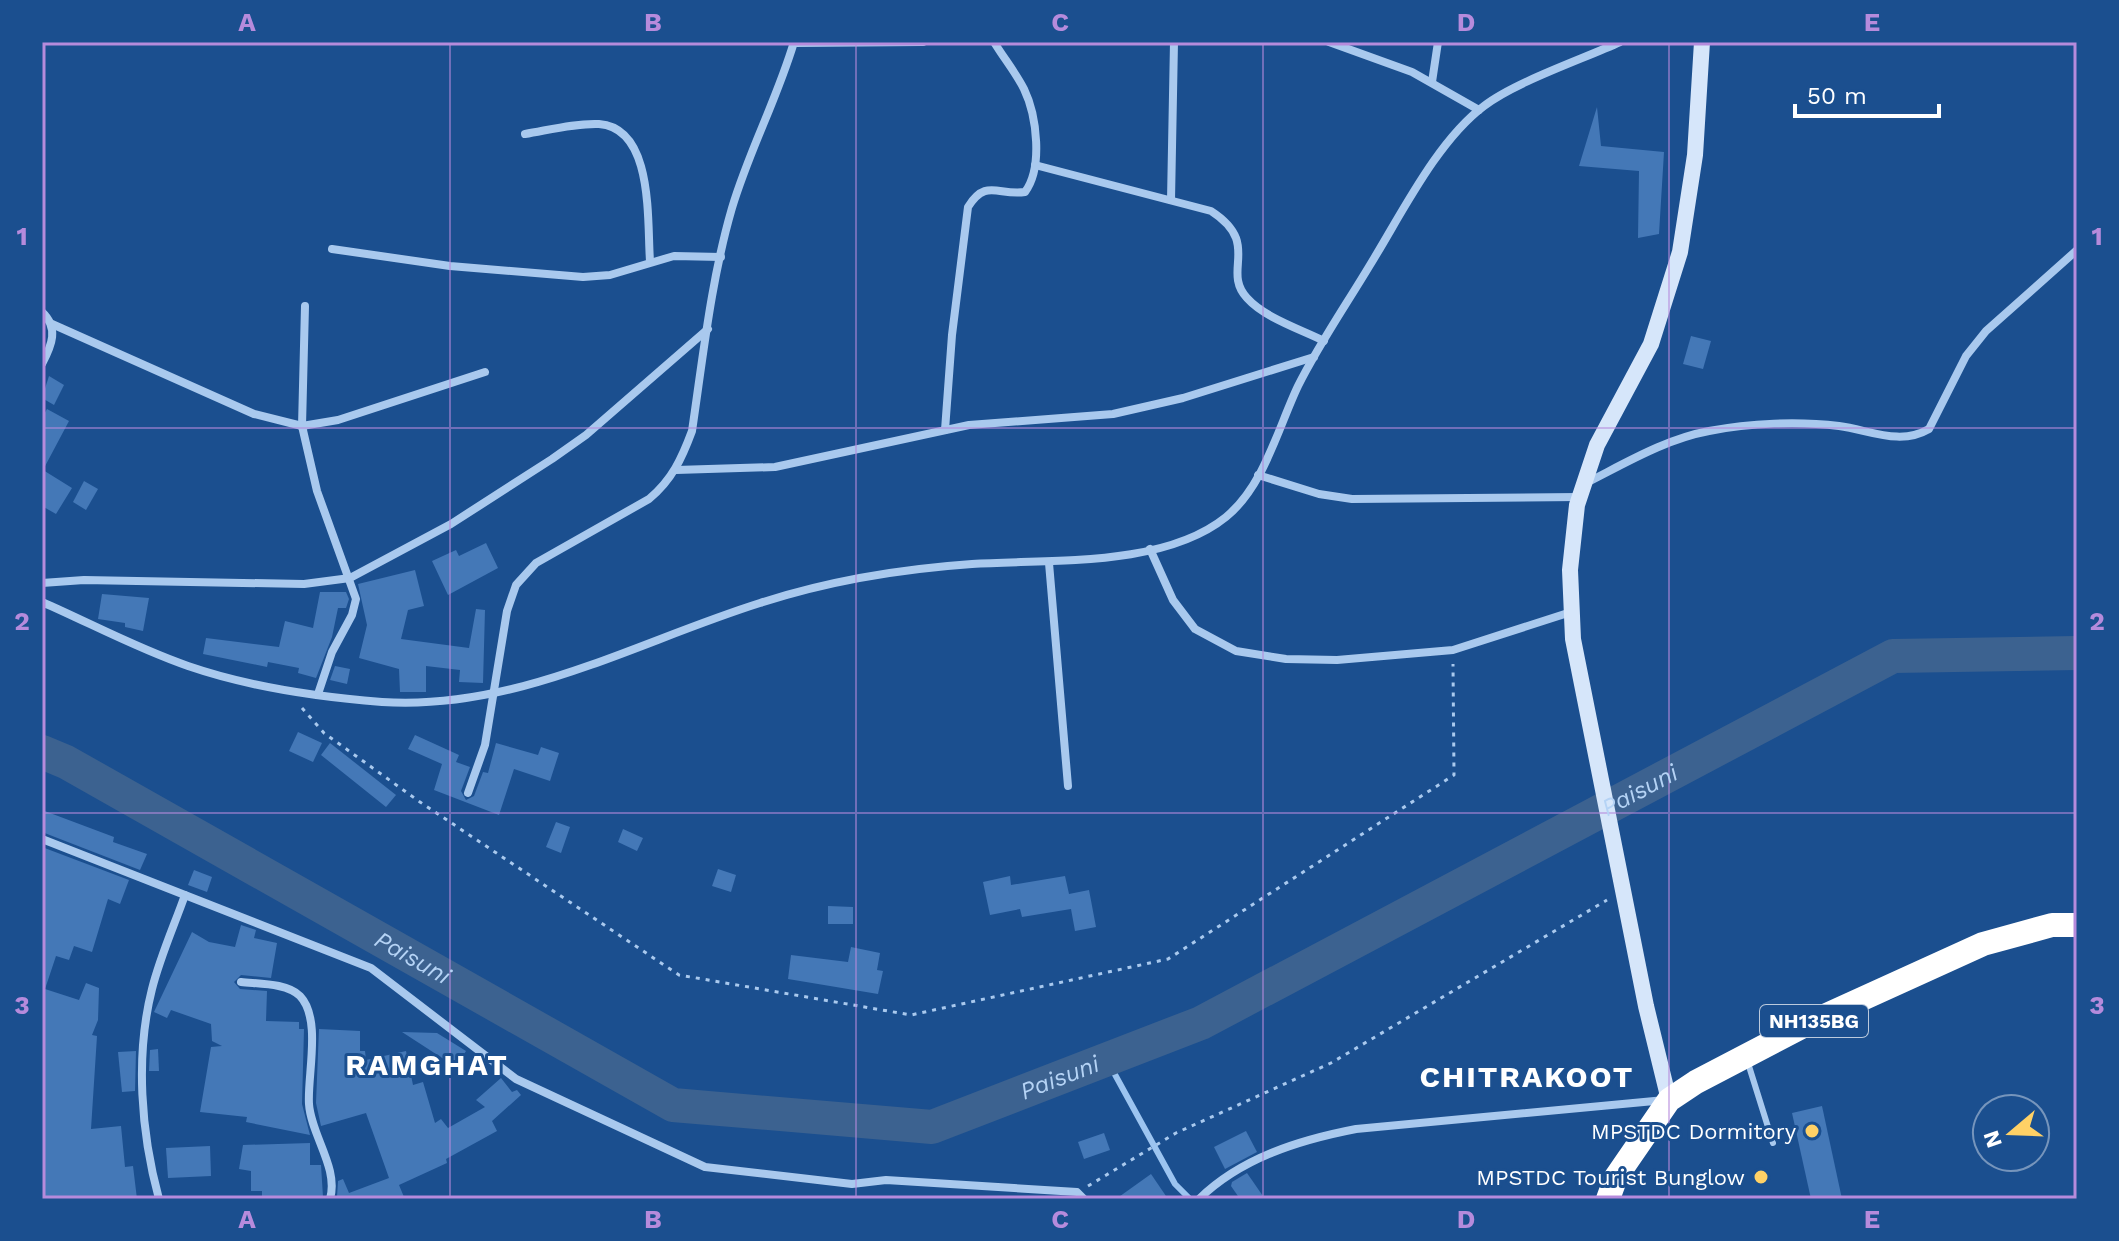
<svg xmlns="http://www.w3.org/2000/svg" width="2119" height="1241" font-family="'Work Sans',sans-serif">
<style>
.lines{fill:none;stroke-linecap:round;stroke-linejoin:round}
.stream{stroke:#9cc4f0;stroke-width:6}
.river{stroke:#3c6290;stroke-width:34}
.building{fill:#4478b7}
.path{stroke:#a9c9ee;stroke-width:3;stroke-dasharray:4 6;stroke-linecap:butt}
.lane{stroke:#a9c9ee;stroke-width:6}
.street{stroke:#a9c9ee;stroke-width:8}
.secondary{stroke:#d6e6fa;stroke-width:16}
.highway{stroke:#fff;stroke-width:24}
.grid{fill:none;stroke:#b68bdc;stroke-width:2;stroke-opacity:0.55}
.poi-dot{fill:#ffd166;stroke:#1b4f8f;stroke-width:3}
.labels{text-anchor:middle;dominant-baseline:central;stroke-width:6;stroke-linejoin:round;paint-order:stroke}
.shield{fill:#1b4f8f;stroke:#bbcadd;stroke-width:2}
.shield-label{font-size:20px;font-weight:bold;fill:#fff}
.poi-label{font-size:22px;fill:#fff;stroke:#1b4f8f;text-anchor:end}
.water-label{font-size:24px;font-style:italic;fill:#b5d3f5;stroke:#1b4f8f}
.district-label{font-size:30px;font-weight:bold;letter-spacing:2px;fill:#fff;stroke:#1b4f8f}
.neatline{fill:none;stroke:#b68bdc;stroke-width:3}
.grid-label{font-size:26px;text-anchor:middle;font-weight:bold;fill:#b68bdc}
</style>
<rect width="100%" height="100%" fill="#1b4f8f"/>
<g class="lines">
<polyline class="stream" points="1107,1060 1175,1184 1190,1199"/>
<path class="river" id="s1" d="M42,752L66,762L673,1105L932,1127L1201,1023L1893,656L2077,653"/>
</g>
<g class="building">
<polygon points="1597,107 1601,146 1664,152 1659,234 1638,238 1639,171 1579,166"/>
<polygon points="1691,336 1711,341 1703,369 1683,364"/>
<polygon points="49,376 64,385 54,405 42,398"/>
<polygon points="47,409 69,421 43,470 72,488 56,514 42,506 42,418"/>
<polygon points="84,481 98,489 86,510 73,502"/>
<polygon points="486,543 498,568 448,595 432,561 456,550 459,556"/>
<polygon points="415,570 424,606 408,610 401,639 469,648 476,609 485,610 483,683 459,682 460,670 426,666 426,692 400,692 399,669 359,658 367,625 358,584"/>
<polygon points="320,592 346,592 349,599 346,608 338,608 332,637 316,678 298,673 299,668 268,662 267,667 203,654 206,638 279,647 285,621 313,628"/>
<polygon points="102,594 149,598 143,631 125,627 125,623 98,619"/>
<polygon points="335,666 350,669 347,684 330,680"/>
<polygon points="298,732 322,743 313,762 289,751"/>
<polygon points="415,735 459,755 456,762 470,767 461,791 466,800 474,796 483,772 488,773 496,743 538,755 541,747 559,753 550,781 514,769 499,815 434,790 442,764 408,749"/>
<polygon points="330,743 396,795 386,807 321,755"/>
<polygon points="42,810 114,837 113,842 147,854 140,870 42,832"/>
<polygon points="556,822 570,827 561,853 546,847"/>
<polygon points="623,829 643,838 637,851 618,842"/>
<polygon points="42,847 129,880 120,904 108,899 92,952 74,946 69,960 56,956 45,989 79,1000 86,983 99,988 98,1020 92,1035 97,1036 91,1129 121,1126 125,1167 133,1166 137,1199 42,1199 42,999 45,989 42,989"/>
<polygon points="718,869 736,875 731,892 712,886"/>
<polygon points="194,870 212,877 207,892 188,885"/>
<polygon points="1010,876 1011,885 1065,876 1069,894 1089,890 1096,927 1075,931 1071,909 1022,917 1020,909 990,915 983,882"/>
<polygon points="828,906 853,907 853,924 828,924"/>
<polygon points="241,925 256,930 254,938 277,943 271,978 241,975 234,982 240,989 267,991 266,1021 299,1022 299,1029 304,1029 302,1104 310,1135 246,1122 247,1117 200,1112 211,1047 222,1046 212,1041 211,1024 171,1010 167,1018 154,1012 192,932 209,942 235,947"/>
<polygon points="851,947 880,953 877,970 883,971 878,994 788,979 791,955 848,962"/>
<polygon points="319,1029 360,1031 360,1051 365,1051 366,1060 406,1051 413,1085 423,1082 435,1123 441,1119 448,1128 485,1107 476,1100 501,1078 512,1092 517,1090 521,1095 492,1121 497,1131 446,1159 447,1163 399,1185 404,1197 337,1197 338,1181 343,1179 349,1193 389,1178 366,1113 321,1126 316,1103"/>
<polygon points="402,1032 437,1033 466,1051 456,1067"/>
<polygon points="158,1049 159,1071 149,1071 150,1050"/>
<polygon points="136,1051 135,1091 122,1092 118,1052"/>
<polygon points="1822,1106 1842,1199 1811,1199 1792,1113"/>
<polygon points="1246,1131 1257,1152 1225,1169 1214,1147"/>
<polygon points="1104,1133 1110,1150 1084,1159 1078,1142"/>
<polygon points="310,1143 310,1165 321,1165 323,1197 262,1199 262,1191 251,1191 251,1171 239,1169 243,1145"/>
<polygon points="210,1146 211,1176 168,1178 166,1148"/>
<polygon points="1247,1173 1265,1199 1240,1199 1231,1186 1232,1182"/>
<polygon points="1151,1174 1168,1199 1116,1199"/>
</g>
<g class="lines">
<g class="path">
<polyline points="302,708 324,733 420,802 679,975 911,1015 1168,959 1454,775 1453,664"/>
<polyline points="1088,1186 1176,1133 1331,1063 1607,900"/>
</g>
<polyline class="lane" points="1748,1063 1773,1143"/>
<g class="street">
<polyline points="1329,42 1412,72 1479,110"/>
<polyline points="794,43 923,42"/>
<polyline points="1432,82 1438,42"/>
<path d="M525,134C549,130 575,123 599,124C654,128 647,221 650,261"/>
<path d="M1035,165L1211,211C1262,244 1221,270 1247,298C1265,318 1300,329 1324,341"/>
<polyline points="1171,200 1174,42"/>
<polyline points="332,249 450,266 583,277 610,275 674,256 721,257"/>
<polyline points="305,306 302,426 317,491 356,599 352,615 332,652 318,694"/>
<path d="M42,312C59,328 52,345 42,364"/>
<polyline points="52,324 254,414 302,426 338,420 485,372"/>
<path d="M945,430L952,335L968,207C986,178 998,196 1025,192C1043,168 1037,116 1024,89C1016,73 1003,57 994,42"/>
<polyline points="676,470 775,467 969,425 1113,414 1183,398 1314,357"/>
<polyline points="1258,475 1319,494 1352,499 1579,497"/>
<path d="M1584,484C1624,464 1665,439 1709,431C1750,423 1798,421 1839,426C1870,430 1900,446 1929,429L1966,356L1986,331L2077,250"/>
<polyline points="1150,549 1173,600 1195,629 1236,651 1286,659 1337,660 1453,650 1571,612"/>
<polyline points="1049,563 1068,786"/>
<polyline points="42,583 84,580 304,584 350,578 451,524 552,459 586,435 708,329"/>
<path d="M42,602C90,623 138,649 188,666C249,687 318,697 382,702C516,711 636,642 760,603C828,581 900,569 972,564C1048,559 1163,568 1226,517C1264,486 1278,428 1298,386C1319,344 1346,305 1370,265C1401,215 1437,141 1484,106C1515,82 1583,59 1620,42"/>
<path d="M468,793L485,745L507,611L516,585L536,563L649,499C672,480 682,458 692,431C703,357 711,280 732,208C749,151 777,99 794,42"/>
<polyline points="42,839 371,968 516,1079 705,1167 852,1184 886,1180 1077,1192 1084,1199"/>
<path d="M241,982C259,984 287,983 300,996C322,1019 307,1076 309,1104C311,1135 339,1168 330,1199"/>
<path d="M159,1199C141,1133 135,1056 152,989C160,957 174,926 185,895"/>
<path d="M1199,1199C1241,1158 1299,1140 1356,1129L1665,1100"/>
</g>
<polyline class="secondary" points="1669,1100 1646,1006 1573,639 1570,570 1577,505 1597,445 1651,344 1680,252 1695,155 1702,42"/>
<polyline class="highway" points="1608,1199 1616,1177 1669,1100 1696,1082 1807,1024 1983,944 2052,925 2077,925"/>
</g>
<path class="grid" d="M450,42V1199M856,42V1199M1263,42V1199M1669,42V1199M42,428H2077M42,813H2077"/>
<g class="poi-dot">
<circle cx="1812" cy="1131" r="8"/>
<circle cx="1761" cy="1177" r="8"/>
</g>
<g class="labels">
<rect class="shield" x="1760" y="1005" width="108" height="32" rx="6"/>
<g class="shield-label">
<text x="1814" y="1021">NH135BG</text>
</g>
<g class="poi-label">
<text x="1796" y="1131">MPSTDC Dormitory</text>
<text x="1745" y="1177">MPSTDC Tourist Bunglow</text>
</g>
<g class="water-label">
<text stroke="none"><textPath href="#s1" startOffset="1768">Paisuni</textPath></text>
<text stroke="none"><textPath href="#s1" startOffset="424">Paisuni</textPath></text>
<text stroke="none"><textPath href="#s1" startOffset="1120">Paisuni</textPath></text>
</g>
<g class="district-label">
<text x="427" y="1064">RAMGHAT</text>
<text x="1527" y="1076">CHITRAKOOT</text>
</g>
</g>
<rect width="2119" height="1241" fill="none" stroke="#1b4f8f" stroke-width="88"/>
<g transform="translate(2011 1133) rotate(251)"><circle r="38" fill="#1b4f8f" stroke="#7695bc" stroke-width="2"/>
<path d="M0-6L14 30L0 20L-14 30Z" fill="#ffd166"/>
<text y="-12" font-size="22" font-weight="bold" text-anchor="middle" fill="#ffffff">N</text>
</g>
<path d="M1795 104v12h144v-12" fill="none" stroke="#ffffff" stroke-width="4"/>
<text x="1807" y="104" font-size="24" fill="#ffffff" stroke="#1b4f8f" stroke-width="6" paint-order="stroke">50 m</text>
<rect x="44" y="44" width="2031" height="1153" class="neatline"/>
<g class="grid-label">
<text x="247" y="31">A</text>
<text x="653" y="31">B</text>
<text x="1060" y="31">C</text>
<text x="1466" y="31">D</text>
<text x="1872" y="31">E</text>
<text x="22" y="245">1</text>
<text x="2097" y="245">1</text>
<text x="22" y="630">2</text>
<text x="2097" y="630">2</text>
<text x="22" y="1014">3</text>
<text x="2097" y="1014">3</text>
<text x="247" y="1228">A</text>
<text x="653" y="1228">B</text>
<text x="1060" y="1228">C</text>
<text x="1466" y="1228">D</text>
<text x="1872" y="1228">E</text>
</g>
</svg>
